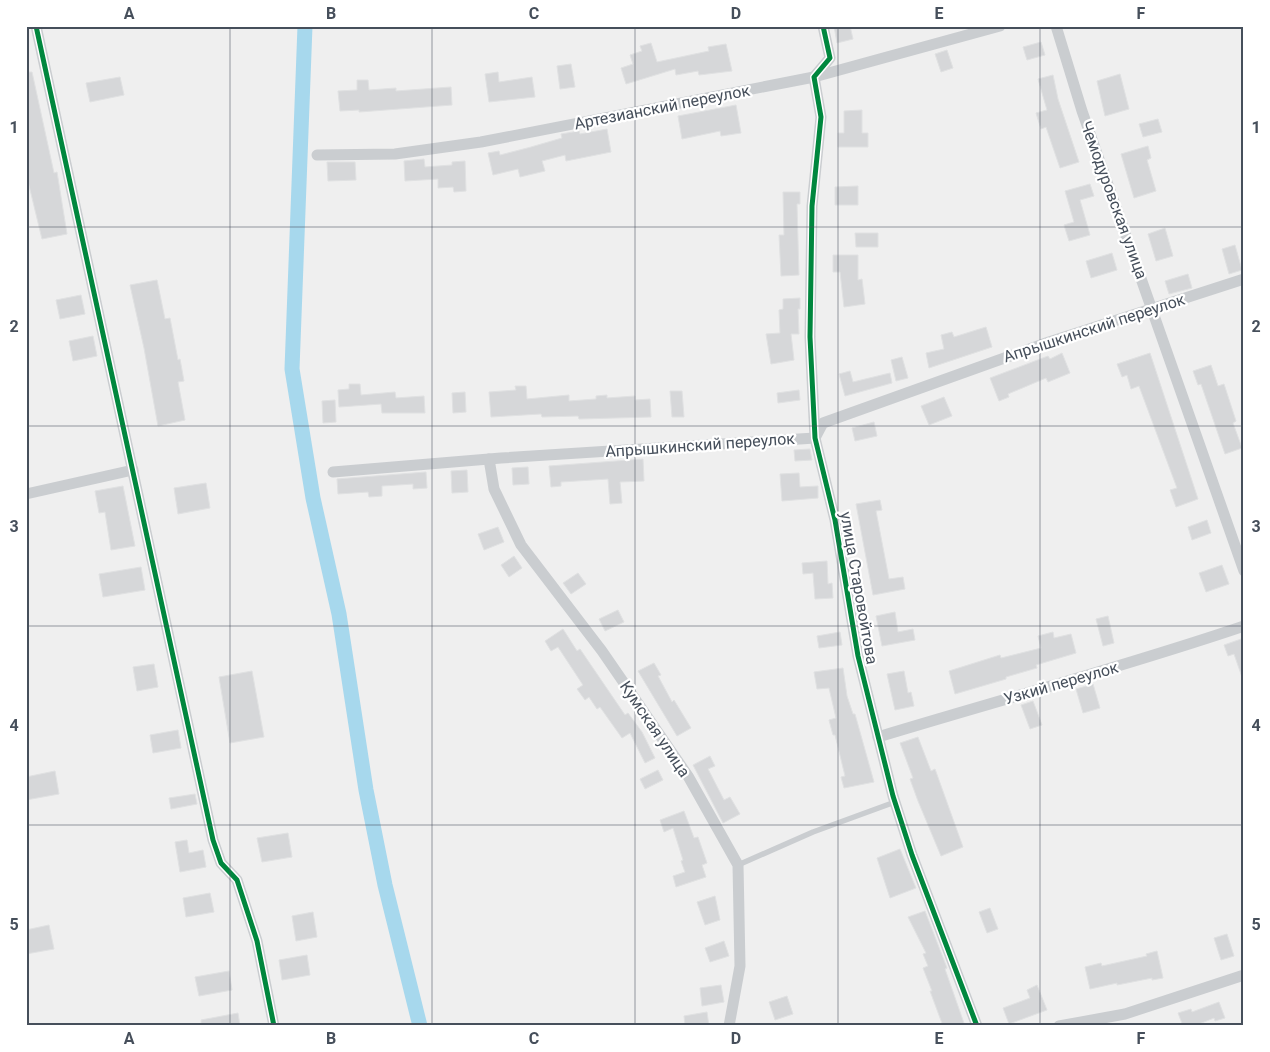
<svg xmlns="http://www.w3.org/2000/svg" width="1270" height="1052" font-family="Roboto,sans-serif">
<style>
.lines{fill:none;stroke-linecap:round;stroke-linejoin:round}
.canal{stroke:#a7d8ed;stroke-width:15}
.building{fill:#d6d7d9;stroke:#e0e1e2}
.lane{stroke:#cacdd0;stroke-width:5.5}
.street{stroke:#cacdd0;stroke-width:11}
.cycleway-casing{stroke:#fff;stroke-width:8}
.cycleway{stroke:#00873e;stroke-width:5}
.grid{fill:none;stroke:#464f5b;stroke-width:1;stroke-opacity:0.55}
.labels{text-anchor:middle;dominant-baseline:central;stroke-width:4.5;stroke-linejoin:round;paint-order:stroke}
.street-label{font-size:16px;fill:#464f5b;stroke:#fff}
.neatline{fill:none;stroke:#464f5b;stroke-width:2}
.grid-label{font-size:16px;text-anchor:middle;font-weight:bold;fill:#464f5b}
</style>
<rect width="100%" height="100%" fill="#efefef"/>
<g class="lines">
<polyline class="canal" points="305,26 292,369 313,498 339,614 366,790 385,885 420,1026"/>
</g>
<g class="building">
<polygon points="834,26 850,26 853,39 837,43"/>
<polygon points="1041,42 1045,55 1027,60 1023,47"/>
<polygon points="651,43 657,62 709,51 708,47 726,44 732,71 699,75 698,71 676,75 675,69 626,84 621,68 633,64 630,55 642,51 640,46"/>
<polygon points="947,50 953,68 941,72 935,54"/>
<polygon points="571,64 575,87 560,89 557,66"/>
<polygon points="26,72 32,72 54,173 57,172 67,234 42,239 26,173"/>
<polygon points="498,72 499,82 532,77 535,97 489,102 485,74"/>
<polygon points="1120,74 1129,109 1105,116 1097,81"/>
<polygon points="1053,75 1058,99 1079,162 1060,168 1046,127 1041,129 1036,113 1047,110 1038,79"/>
<polygon points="120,77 124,95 90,102 86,83"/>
<polygon points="357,80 368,80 369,90 396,88 396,91 451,87 452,105 359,112 359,110 340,111 338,91 357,90"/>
<polygon points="736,105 741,133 721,136 720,131 682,139 678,116"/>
<polygon points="862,110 862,133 868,133 868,147 838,147 838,133 844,133 844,111"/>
<polygon points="1158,119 1162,132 1143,137 1139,124"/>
<polygon points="607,129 611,152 566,161 565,155 542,161 545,171 520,177 518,169 493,175 488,153 499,151 500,155 531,147 562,138 561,134 579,131 580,134"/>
<polygon points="1148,146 1151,158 1147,160 1156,191 1134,198 1121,154"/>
<polygon points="424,159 425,167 452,165 452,162 465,161 466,191 454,192 453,187 438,188 438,179 405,181 404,161"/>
<polygon points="327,162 355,162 356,180 328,181"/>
<polygon points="1090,184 1094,196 1080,200 1090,235 1069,241 1064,225 1074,222 1065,191"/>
<polygon points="858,186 858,205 835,205 835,187"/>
<polygon points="783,192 800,192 800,204 797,204 799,275 781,276 779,235 784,235"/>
<polygon points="1165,228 1173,256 1156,261 1148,234"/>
<polygon points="855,233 878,233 878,247 856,247"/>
<polygon points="1235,245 1242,270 1229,274 1222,249"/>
<polygon points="1112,253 1117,270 1091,278 1086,261"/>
<polygon points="833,255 858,255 858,280 862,279 865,304 844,307 840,272 833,272"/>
<polygon points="1188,274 1192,288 1169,294 1165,281"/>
<polygon points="157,280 165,319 170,318 178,360 180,359 184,381 178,382 185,420 158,426 144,348 130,285"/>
<polygon points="81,295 85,314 60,319 56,300"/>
<polygon points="800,298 800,309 798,309 799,334 791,334 794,360 771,364 766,334 780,333 779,310 783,309 783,299"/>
<polygon points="986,327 992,347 929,368 926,353 944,349 941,335 952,332 954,337"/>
<polygon points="93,336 97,356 73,361 69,341"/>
<polygon points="1062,353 1070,373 1048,382 1046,378 1008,394 1009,397 999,401 990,378 1048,356 1050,359"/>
<polygon points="1150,353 1198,499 1176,507 1170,490 1177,488 1139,386 1131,389 1127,375 1122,377 1117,364"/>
<polygon points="902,357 908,378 896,381 891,360"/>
<polygon points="1211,365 1218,386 1224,384 1236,421 1233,423 1242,448 1225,454 1201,384 1198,385 1193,371"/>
<polygon points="850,371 853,382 890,373 892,383 845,396 839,374"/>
<polygon points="349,384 360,384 361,395 395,392 396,398 424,396 425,413 382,413 381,404 339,407 338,390 349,389"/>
<polygon points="515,386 526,386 527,399 569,395 569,401 596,399 596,396 607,395 607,398 635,396 635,400 650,399 651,417 579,419 578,416 542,417 541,414 491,417 489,392 516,390"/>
<polygon points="799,390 800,400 778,403 777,393"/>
<polygon points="670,391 682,391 684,417 672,417"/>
<polygon points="465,392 466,412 453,413 452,393"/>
<polygon points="944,397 952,416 929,425 921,406"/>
<polygon points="335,400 336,422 323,423 322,401"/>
<polygon points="874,422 877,436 855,441 852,428"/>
<polygon points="810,449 812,460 795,461 794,450"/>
<polygon points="643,459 644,481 620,482 622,503 610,504 608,479 561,482 561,486 551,487 549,466"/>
<polygon points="528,467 529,484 513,485 512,468"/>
<polygon points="467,470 468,492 452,493 451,471"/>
<polygon points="426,472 427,488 413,489 413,484 382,486 382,496 369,497 368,492 338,494 337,479"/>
<polygon points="799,473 800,487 818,486 818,498 782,501 780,474"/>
<polygon points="206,483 210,508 178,514 174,488"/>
<polygon points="123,486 135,546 111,550 105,512 99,513 95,491"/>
<polygon points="880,500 882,510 876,511 889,579 903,577 905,589 873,595 856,504"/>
<polygon points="1207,520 1211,533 1192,540 1188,527"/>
<polygon points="498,527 504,542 484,550 478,534"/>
<polygon points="514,556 522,568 509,577 501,565"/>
<polygon points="827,561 828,584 832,583 833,598 815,599 813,573 803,574 802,563"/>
<polygon points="1222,565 1229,584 1206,592 1199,573"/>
<polygon points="141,567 145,590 103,597 99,574"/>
<polygon points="578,573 586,584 571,594 563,583"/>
<polygon points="618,610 624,622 605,631 599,619"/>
<polygon points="895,612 898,632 913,629 915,640 882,646 876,616"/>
<polygon points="1108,616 1114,643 1103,646 1096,619"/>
<polygon points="563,629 577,651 580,649 625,715 628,713 642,732 655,758 645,763 630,733 622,738 600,707 597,709 589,697 585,700 577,689 583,685 558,647 551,651 545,641"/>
<polygon points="840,632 842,645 819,648 817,636"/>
<polygon points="1053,632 1054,638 1071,634 1076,653 1036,665 1037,668 1006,677 1006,679 955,694 949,671 1000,655 1001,658 1041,648 1038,636"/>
<polygon points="1244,638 1244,677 1242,677 1234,654 1228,656 1224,645"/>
<polygon points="654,663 661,675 658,676 672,702 674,700 691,728 677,736 638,671"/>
<polygon points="154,664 158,687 137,691 133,667"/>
<polygon points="843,668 847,696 853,714 855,714 874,782 844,788 841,777 845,776 835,735 833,735 829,720 836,718 829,688 817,689 814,672"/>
<polygon points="252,671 264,737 230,743 219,677"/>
<polygon points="904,671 908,693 911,692 914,706 895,710 887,674"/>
<polygon points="1093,684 1100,708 1083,713 1076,689"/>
<polygon points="1033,701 1042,725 1030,729 1021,705"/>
<polygon points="178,730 181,748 153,753 150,735"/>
<polygon points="918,737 931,771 935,769 963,847 941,856 918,801 910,779 913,778 900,743"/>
<polygon points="710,756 715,766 708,769 724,800 730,797 740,814 723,823 693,765"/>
<polygon points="658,770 663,780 645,789 640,779"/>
<polygon points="55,771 59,794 26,800 26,777"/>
<polygon points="195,794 197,804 171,809 169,798"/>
<polygon points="684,811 694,838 698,837 707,863 702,865 706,877 676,887 673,876 685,872 681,861 683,860 673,828 664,832 660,820"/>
<polygon points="288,833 292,857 262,862 257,838"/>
<polygon points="187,840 189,853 203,850 206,867 180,872 175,842"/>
<polygon points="900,849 916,888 890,898 877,858"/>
<polygon points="210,893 214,912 186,917 183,898"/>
<polygon points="715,896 720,920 705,925 697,902"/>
<polygon points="990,908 998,929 987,933 979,912"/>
<polygon points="925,911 947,968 945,969 965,1026 943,1026 930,991 932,991 923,968 928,966 923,954 926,953 908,917"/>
<polygon points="313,912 317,937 296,941 292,916"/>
<polygon points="49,925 54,949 26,954 26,930"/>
<polygon points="1227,934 1234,956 1221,960 1214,938"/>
<polygon points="724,941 729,956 710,962 705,948"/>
<polygon points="1157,951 1163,978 1152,980 1152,978 1117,985 1117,983 1090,989 1085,967 1101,963 1102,966 1147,956 1146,954"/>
<polygon points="307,955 310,975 282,980 279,960"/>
<polygon points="229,971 232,990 199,996 195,977"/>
<polygon points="721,985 724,1002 702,1006 700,988"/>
<polygon points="1037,985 1047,1010 1009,1024 1003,1008 1030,998 1027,990"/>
<polygon points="787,996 793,1014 775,1020 769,1002"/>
<polygon points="1219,1002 1225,1018 1215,1021 1214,1018 1194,1026 1183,1026 1178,1013 1191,1009 1192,1012"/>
<polygon points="707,1012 709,1026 685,1026 684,1016"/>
<polygon points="238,1013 240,1026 201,1026 201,1020"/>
</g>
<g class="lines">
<polyline class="lane" points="738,865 813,832 895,802"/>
<g class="street">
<polyline points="36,26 213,840 221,863 237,880 257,941 274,1026"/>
<polyline points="823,26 830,58 814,77 821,117 812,206 810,337 815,438 835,520 858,656 893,796 912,855 977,1026"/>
<polyline points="1056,26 1082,111 1244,571"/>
<polyline points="317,155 395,154 481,142 814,77 1000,26"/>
<polyline points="489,459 494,489 521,545 602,651 688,776 738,865 740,966 729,1026"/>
<polyline points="333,472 501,458 815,438 823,423 1049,342 1244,279"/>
<polyline points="26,494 133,470"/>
<path d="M878,737C1000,700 1123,667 1244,626"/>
<polyline points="1059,1026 1125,1014 1244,975"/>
</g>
<defs>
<g id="cycleway">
<polyline points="36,26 213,840 221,863 237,880 257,941 274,1026"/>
<polyline points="823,26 830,58 814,77 821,117 812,206 810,337 815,438 835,520 858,656 893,796 912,855 977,1026"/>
</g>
</defs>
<use href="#cycleway" class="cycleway-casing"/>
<use href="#cycleway" class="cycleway"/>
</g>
<path class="grid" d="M230,26V1026M432,26V1026M635,26V1026M838,26V1026M1040,26V1026M26,227H1244M26,426H1244M26,626H1244M26,825H1244"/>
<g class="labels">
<g class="street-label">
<text transform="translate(662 107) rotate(-11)">Артезианский переулок</text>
<text transform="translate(1114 200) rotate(70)">Чемодуровская улица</text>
<text transform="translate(1094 328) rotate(-18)">Апрышкинский переулок</text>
<text transform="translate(700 445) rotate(-4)">Апрышкинский переулок</text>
<text transform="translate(859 588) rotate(80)">улица Старовойтова</text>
<text transform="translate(1061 683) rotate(-16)">Узкий переулок</text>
<text transform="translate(655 729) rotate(56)">Кумская улица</text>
</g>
</g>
<rect width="1270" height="1052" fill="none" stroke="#ffffff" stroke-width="55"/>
<rect x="28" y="28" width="1214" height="996" class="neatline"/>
<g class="grid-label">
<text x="129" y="19">A</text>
<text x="331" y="19">B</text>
<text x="534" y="19">C</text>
<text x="736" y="19">D</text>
<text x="939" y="19">E</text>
<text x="1141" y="19">F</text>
<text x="14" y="133">1</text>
<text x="1256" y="133">1</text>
<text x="14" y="332">2</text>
<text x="1256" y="332">2</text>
<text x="14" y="532">3</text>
<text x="1256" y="532">3</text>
<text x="14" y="731">4</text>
<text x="1256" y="731">4</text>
<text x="14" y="930">5</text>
<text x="1256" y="930">5</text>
<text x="129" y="1044">A</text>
<text x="331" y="1044">B</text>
<text x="534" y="1044">C</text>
<text x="736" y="1044">D</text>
<text x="939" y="1044">E</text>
<text x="1141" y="1044">F</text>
</g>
</svg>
